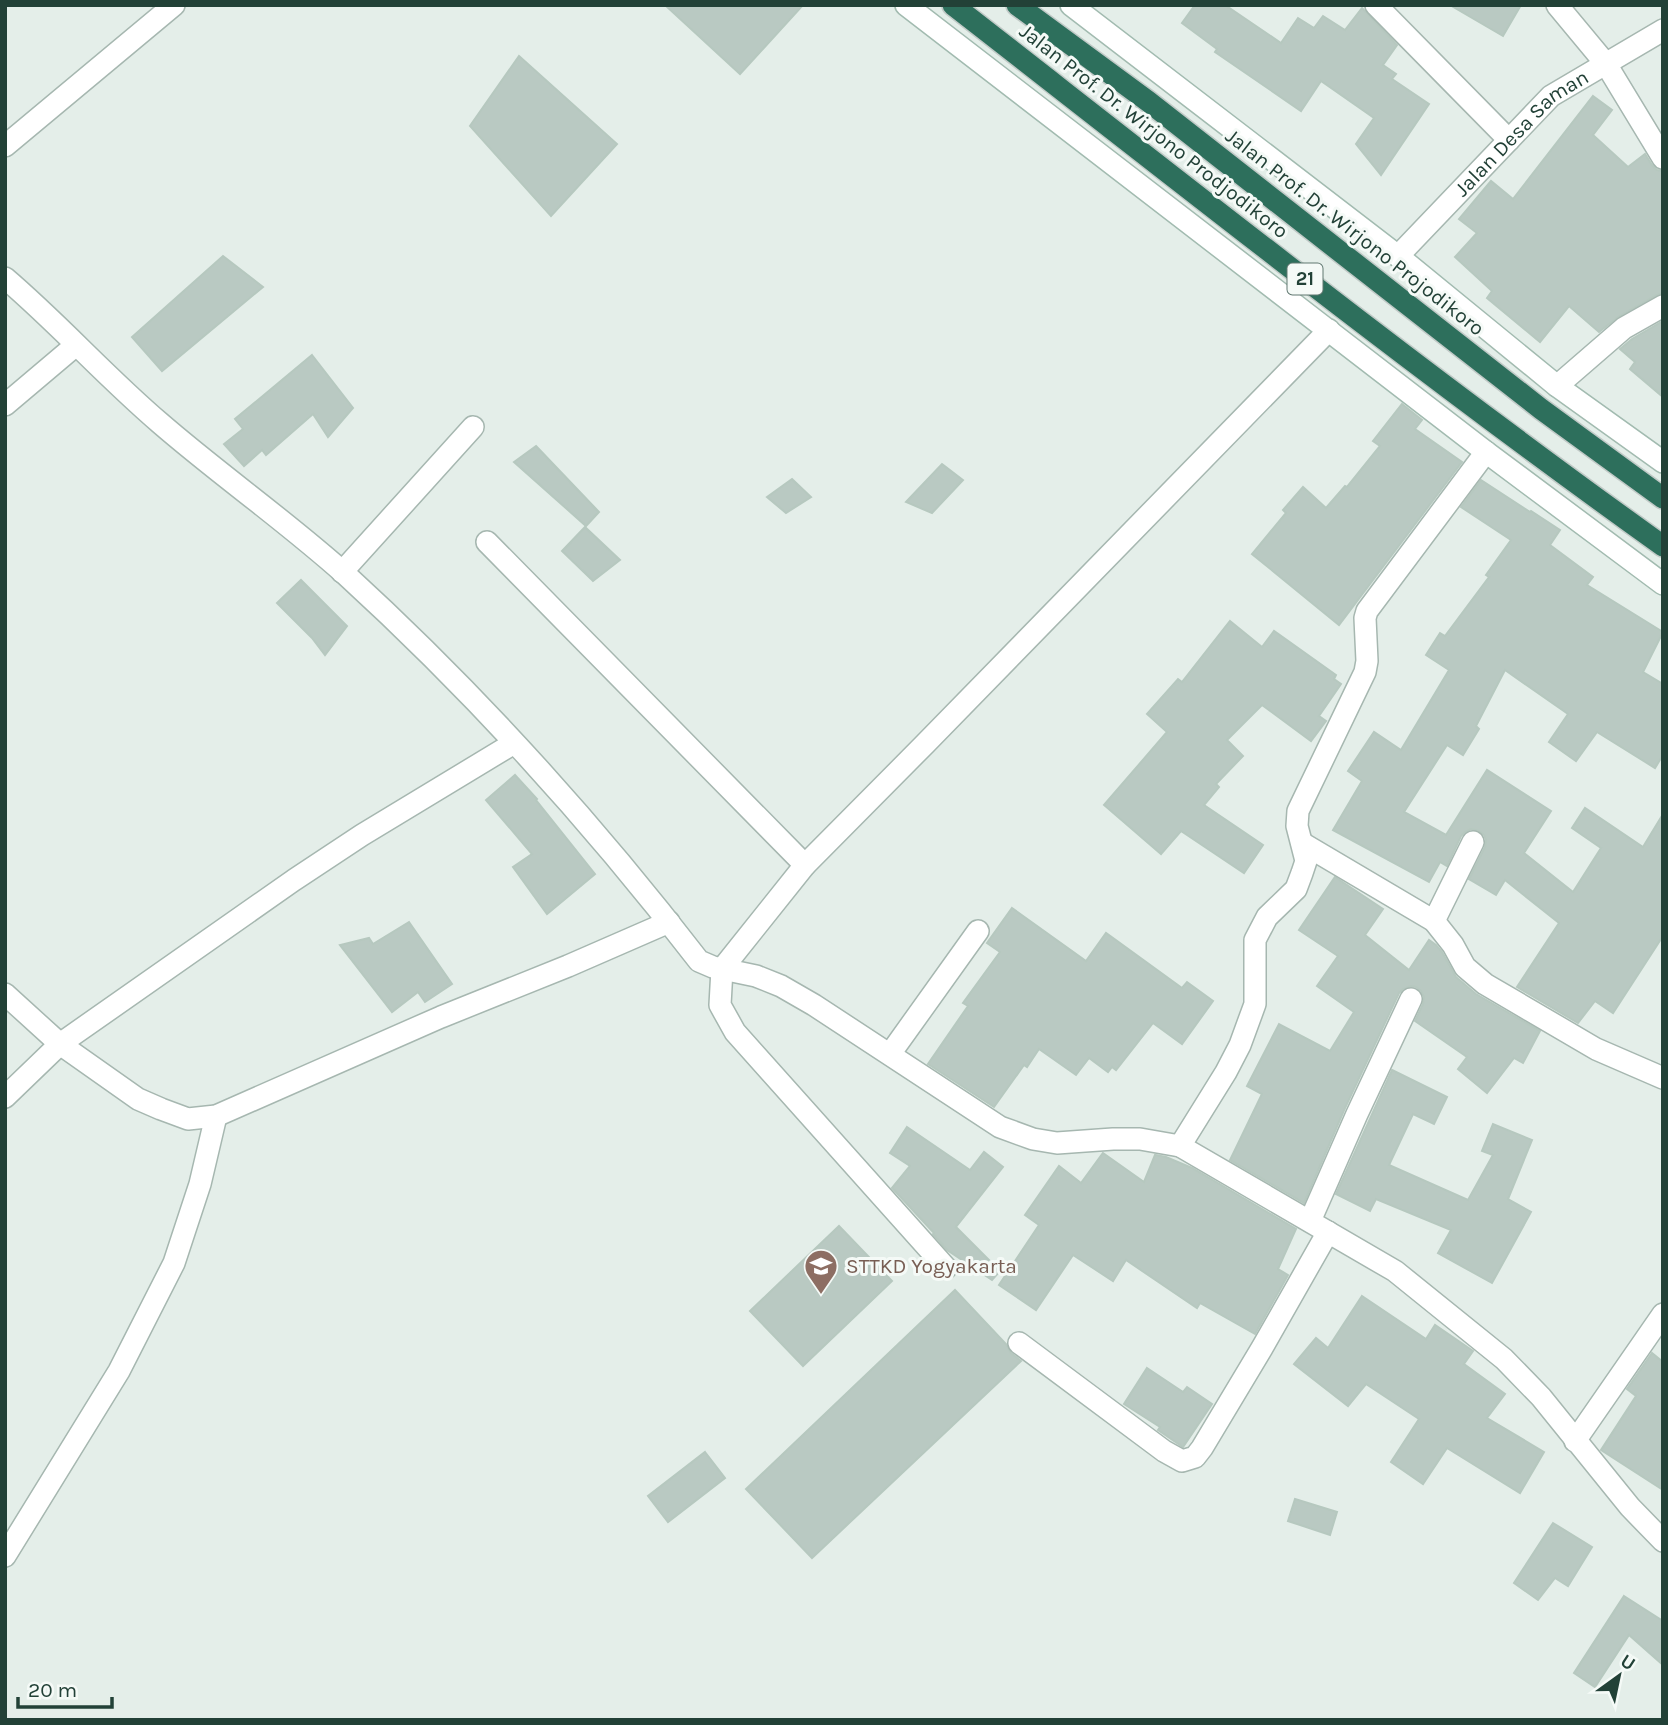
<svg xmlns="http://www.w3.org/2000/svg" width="1668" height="1725" font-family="Karla,sans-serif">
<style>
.building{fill:#b9c9c2;stroke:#b6c8bf;stroke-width:2}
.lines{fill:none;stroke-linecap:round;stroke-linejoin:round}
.street-casing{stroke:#a6b7b0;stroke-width:24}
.secondary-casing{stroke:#a2bbb0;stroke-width:24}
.highway-casing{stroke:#c1cac7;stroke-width:24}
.street{stroke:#fff;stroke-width:21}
.secondary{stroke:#fff;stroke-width:21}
.highway{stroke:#2d6f5c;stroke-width:21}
.labels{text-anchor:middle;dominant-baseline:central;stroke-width:6;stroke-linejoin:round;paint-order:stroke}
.shield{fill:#f5faf7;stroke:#617871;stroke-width:2}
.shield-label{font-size:19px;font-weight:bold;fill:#224137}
.street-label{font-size:21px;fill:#224137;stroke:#f5faf7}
.education-label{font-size:21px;fill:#785e54;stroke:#f5faf7;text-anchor:start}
</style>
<rect width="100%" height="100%" fill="#e4eee9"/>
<g class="building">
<polygon points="665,5 803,5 740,74"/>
<polygon points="1195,5 1225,5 1281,43 1298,18 1314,28 1323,16 1345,30 1362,8 1397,45 1383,65 1396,74 1392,79 1429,104 1381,175 1356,144 1374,118 1321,81 1301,111 1215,52 1217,49 1182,23"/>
<polygon points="1450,5 1521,5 1503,36"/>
<polygon points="519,56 617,144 551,216 470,126"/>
<polygon points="1593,96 1612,110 1593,135 1628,167 1645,154 1652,165 1657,170 1663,171 1663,293 1657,295 1618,317 1599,332 1569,306 1540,342 1487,298 1492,291 1455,257 1477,233 1459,219 1491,181 1513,199"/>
<polygon points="223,256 263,287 162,371 132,337"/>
<polygon points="1663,321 1663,397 1630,369 1635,362 1620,349 1632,339"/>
<polygon points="312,355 353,408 328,437 313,414 266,455 262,450 244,466 224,444 243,429 235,419"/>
<polygon points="1402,404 1422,420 1415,429 1462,462 1339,625 1252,554 1286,513 1283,510 1303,487 1326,508 1345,486 1347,487 1380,446 1373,441"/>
<polygon points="536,446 599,512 586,526 514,462"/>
<polygon points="942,464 963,480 932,513 906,502"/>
<polygon points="792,479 811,497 786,513 767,497"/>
<polygon points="1481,480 1530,512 1531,511 1560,530 1550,545 1593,577 1587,585 1663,632 1643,672 1663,684 1663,755 1655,768 1597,732 1576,761 1549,742 1568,714 1505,670 1476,726 1479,729 1463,755 1447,745 1404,812 1446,835 1487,770 1551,811 1524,853 1573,892 1601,848 1572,828 1585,808 1643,847 1663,814 1663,936 1613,1013 1595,1001 1578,1023 1517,987 1559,923 1505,880 1496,895 1469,879 1485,847 1486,840 1484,835 1479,831 1471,829 1465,832 1461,836 1447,866 1440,862 1429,882 1333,830 1362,781 1348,771 1374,732 1401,750 1449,670 1426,655 1440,633 1445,636 1489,577 1486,575 1511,540 1461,507"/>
<polygon points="585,527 620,560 593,581 562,551"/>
<polygon points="301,580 347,626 325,655 312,638 277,603"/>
<polygon points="1230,621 1262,647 1274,631 1336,675 1334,679 1341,684 1319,716 1326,721 1311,741 1262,705 1227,740 1243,756 1216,784 1219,787 1204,805 1263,845 1244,873 1181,831 1161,854 1104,805 1167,732 1147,714 1178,679 1182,682"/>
<polygon points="515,775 537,799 536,800 595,874 547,914 513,867 532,854 486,800"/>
<polygon points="1335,877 1383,909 1365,935 1409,970 1429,940 1436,945 1442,952 1456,977 1476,994 1540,1031 1523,1063 1514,1058 1487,1093 1458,1069 1467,1057 1415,1021 1423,1004 1424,997 1421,991 1416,987 1411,986 1403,989 1399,993 1345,1108 1304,1203 1230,1160 1262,1094 1247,1086 1279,1024 1330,1051 1354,1012 1317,986 1338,956 1299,930"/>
<polygon points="1012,908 1086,961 1106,933 1182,988 1187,982 1213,1001 1182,1044 1153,1023 1116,1070 1112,1067 1108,1072 1089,1058 1076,1075 1039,1049 1027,1067 1024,1065 994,1107 928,1064 968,1006 963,1003 1000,952 987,943"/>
<polygon points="409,922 452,984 425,1002 418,992 392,1012 340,945 369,938 373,944"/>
<polygon points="1392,1070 1447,1097 1434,1124 1413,1114 1389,1165 1468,1200 1493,1155 1482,1151 1493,1124 1532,1140 1508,1199 1531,1212 1492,1283 1438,1253 1451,1230 1376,1199 1370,1211 1336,1194"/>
<polygon points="907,1127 970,1170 984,1152 1003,1167 956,1227 1000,1271 992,1280 947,1250 933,1234 934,1233 892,1188 910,1166 890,1153"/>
<polygon points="1103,1153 1144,1182 1155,1155 1166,1157 1192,1168 1296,1229 1278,1269 1288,1275 1255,1334 1200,1303 1197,1308 1126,1260 1113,1281 1073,1255 1036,1310 999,1285 1039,1225 1025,1215 1059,1166 1081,1183"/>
<polygon points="839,1226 892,1281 803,1366 750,1311"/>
<polygon points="955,1290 1006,1344 1011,1353 1021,1361 812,1558 746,1489"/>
<polygon points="1362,1296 1426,1339 1435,1325 1473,1351 1464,1364 1505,1394 1487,1418 1544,1452 1520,1493 1447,1448 1423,1484 1391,1462 1419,1419 1366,1384 1348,1406 1294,1364 1316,1338 1328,1348"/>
<polygon points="1652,1353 1663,1362 1663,1490 1601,1450 1636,1396 1627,1389"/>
<polygon points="1147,1368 1183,1392 1187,1387 1212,1404 1183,1447 1158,1430 1160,1427 1124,1404"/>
<polygon points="705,1452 725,1478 668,1522 648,1496"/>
<polygon points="1295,1499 1337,1512 1330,1535 1288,1521"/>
<polygon points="1553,1523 1592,1547 1568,1586 1555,1578 1538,1600 1514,1583"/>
<polygon points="1624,1596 1663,1621 1663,1665 1629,1635 1595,1687 1574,1673"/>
</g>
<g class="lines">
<defs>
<g id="street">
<polyline points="1376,5 1509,140"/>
<polyline points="1557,5 1606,64 1663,158"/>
<polyline points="5,146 174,5"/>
<path id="s1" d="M1398,256L1551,96L1663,30"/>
<path d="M5,278C59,324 106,377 160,423C220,475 286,521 345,574C474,692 592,822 699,961L713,967L756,976L781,986L814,1005L1000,1127L1033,1139L1057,1143L1113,1139H1140L1180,1146L1395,1271L1504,1359L1541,1397L1630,1507L1663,1541"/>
<polyline points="1557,386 1624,328 1663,306"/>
<polyline points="5,405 76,345"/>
<polyline points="487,542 805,865"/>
<polyline points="342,572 473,427"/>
<polyline points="1302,843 1434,921 1453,945 1465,967 1485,984 1596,1049 1663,1078"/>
<polyline points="1434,921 1473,842"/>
<polyline points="5,994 60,1044 138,1099 161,1109 188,1119 216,1116 441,1017 568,966 669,922"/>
<polyline points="890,1054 978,931"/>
<polyline points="5,1097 60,1044 294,880 362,835 514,743"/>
<polyline points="1180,1146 1226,1072 1240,1045 1255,1004 1255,940 1267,917 1296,889 1302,873 1306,861 1297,826 1298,811 1365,672 1367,661 1365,618 1367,611 1486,452"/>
<polyline points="1310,1221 1357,1114 1411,999"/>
<polyline points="946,1268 735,1032 720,1005 722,969 805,865 925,744 1329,330"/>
<polyline points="1019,1343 1164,1451 1182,1461 1195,1457 1202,1448 1262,1348 1328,1232"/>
<polyline points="1575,1441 1663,1314"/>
<polyline points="5,1556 119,1371 174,1263 200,1184 216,1116"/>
</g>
<g id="secondary">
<polyline points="906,5 1486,452 1663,584"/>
<polyline points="1071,5 1398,256 1557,386 1663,462"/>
</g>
<g id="highway">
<path d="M953,5C1188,188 1421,373 1663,546"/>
<polyline points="1017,5 1149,102 1541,409 1663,498"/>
</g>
</defs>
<use href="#street" class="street-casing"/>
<use href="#secondary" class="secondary-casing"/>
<use href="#highway" class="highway-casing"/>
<use href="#street" class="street"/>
<use href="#secondary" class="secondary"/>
<use href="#highway" class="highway"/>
</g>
<defs>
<symbol id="university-pin" viewBox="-11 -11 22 30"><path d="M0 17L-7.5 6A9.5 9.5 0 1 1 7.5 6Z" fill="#8d6e63" stroke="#f5faf7"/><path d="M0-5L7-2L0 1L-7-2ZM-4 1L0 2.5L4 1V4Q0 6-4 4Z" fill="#fff"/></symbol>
</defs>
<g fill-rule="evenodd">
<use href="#university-pin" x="802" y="1247" width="38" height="52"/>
</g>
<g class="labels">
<rect class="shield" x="1287.5" y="263.5" width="35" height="31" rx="5"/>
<g class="shield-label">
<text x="1305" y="279">21</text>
</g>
<g class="street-label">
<text transform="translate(1154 131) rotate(38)">Jalan Prof. Dr. Wirjono Prodjodikoro</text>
<text stroke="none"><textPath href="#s1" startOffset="175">Jalan Desa Saman</textPath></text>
<text transform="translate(1355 232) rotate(38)">Jalan Prof. Dr. Wirjono Projodikoro</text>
</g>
<g class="education-label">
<text x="846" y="1266">STTKD Yogyakarta</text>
</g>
</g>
<rect width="1668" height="1725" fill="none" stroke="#224137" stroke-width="14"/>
<g transform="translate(1619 1676) rotate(33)" stroke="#f5faf7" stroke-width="5" paint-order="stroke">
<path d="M0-5L12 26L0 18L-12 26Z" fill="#224137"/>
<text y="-10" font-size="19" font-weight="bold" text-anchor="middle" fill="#224137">U</text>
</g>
<path d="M18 1697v10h94v-10" fill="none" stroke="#224137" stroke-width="3.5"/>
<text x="28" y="1697" font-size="21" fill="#224137" stroke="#f5faf7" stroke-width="5" paint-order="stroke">20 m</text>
</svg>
